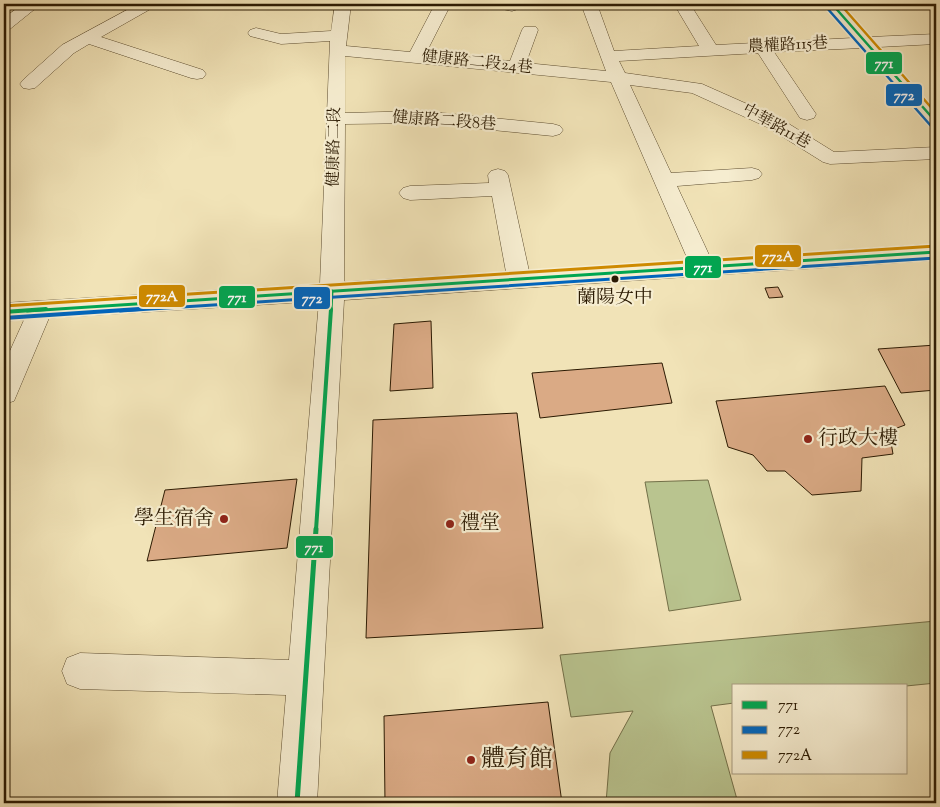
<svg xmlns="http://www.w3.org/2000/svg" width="940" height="807" font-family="'Sorts Mill Goudy','Noto Serif TC',serif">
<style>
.green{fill:#b9c48f;stroke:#726f48}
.building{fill:#daaa85;stroke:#2b1a02}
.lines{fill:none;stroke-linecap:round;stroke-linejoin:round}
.minor-casing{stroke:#5c4c2f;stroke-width:1}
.minor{fill:#f6edd0;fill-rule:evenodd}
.bus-1-far3-casing{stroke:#f6edd0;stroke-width:5}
.bus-1-far2-casing{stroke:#f6edd0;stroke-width:6}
.bus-1-far1-casing{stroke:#f6edd0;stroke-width:8}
.bus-1-casing{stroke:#f6edd0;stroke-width:9}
.bus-2-far2-casing{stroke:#f6edd0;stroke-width:5}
.bus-2-far1-casing{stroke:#f6edd0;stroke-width:6}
.bus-2-casing{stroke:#f6edd0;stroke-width:8}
.bus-3-far1-casing{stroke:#f6edd0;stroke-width:5}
.bus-3-casing{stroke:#f6edd0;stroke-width:6}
.bus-1-far3{stroke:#00a651;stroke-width:2.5}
.bus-1-far2{stroke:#00a651;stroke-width:3}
.bus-1-far1{stroke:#00a651;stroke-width:4}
.bus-1{stroke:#00a651;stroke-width:5}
.bus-2-far2{stroke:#0065bd;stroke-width:2.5}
.bus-2-far1{stroke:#0065bd;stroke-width:3}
.bus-2{stroke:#0065bd;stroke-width:4}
.bus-3-far1{stroke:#ce8a00;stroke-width:2.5}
.bus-3{stroke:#ce8a00;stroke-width:3}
.bus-dot{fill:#2b1a02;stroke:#f6edd0;stroke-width:2}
.poi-dot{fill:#8f2418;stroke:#f6edd0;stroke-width:2}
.labels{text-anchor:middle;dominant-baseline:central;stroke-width:4.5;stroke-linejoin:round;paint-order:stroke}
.far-street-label{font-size:16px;fill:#2b1a02;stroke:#f6edd0}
.bus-label{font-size:19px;fill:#2b1a02;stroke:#f6edd0}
.poi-label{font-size:20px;fill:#2b1a02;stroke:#f6edd0;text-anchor:start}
.near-poi-label{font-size:24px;fill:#2b1a02;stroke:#f6edd0;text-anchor:start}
.line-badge{stroke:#f6edd0;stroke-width:2}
.badge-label{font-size:14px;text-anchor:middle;font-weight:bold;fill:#fff}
</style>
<rect width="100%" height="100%" fill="#f1e3b7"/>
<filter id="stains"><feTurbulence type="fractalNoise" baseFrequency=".004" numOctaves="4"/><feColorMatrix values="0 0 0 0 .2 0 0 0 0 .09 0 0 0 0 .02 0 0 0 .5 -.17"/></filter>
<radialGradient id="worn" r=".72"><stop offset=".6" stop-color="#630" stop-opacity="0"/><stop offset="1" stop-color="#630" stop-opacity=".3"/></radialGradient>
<g class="green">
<polygon points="708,480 741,600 669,611 645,482"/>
<polygon points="936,621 936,683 906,686 734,686 734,703 711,706 738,803 606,803 610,753 633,711 571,717 560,655"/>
</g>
<g class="building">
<polygon points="778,287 783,297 769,298 765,288"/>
<polygon points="431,321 433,388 390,391 394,324"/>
<polygon points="936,345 936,390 901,393 878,349"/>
<polygon points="662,363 672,403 540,418 532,373"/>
<polygon points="885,386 905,425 889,431 893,454 862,458 861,491 812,495 785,471 767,471 753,455 728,447 716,401"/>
<polygon points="517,413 543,628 366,638 373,420"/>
<polygon points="297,479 287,548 147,561 165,490"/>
<polygon points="548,702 562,803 385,803 384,716"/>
</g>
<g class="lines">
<defs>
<g id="minor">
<polygon points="23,4 41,4 10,29 4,31 4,18"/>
<polygon points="138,4 157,4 154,7 101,37 203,70 206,74 203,78 197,79 191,78 89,44 74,53 35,88 29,89 23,88 20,84 23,80 62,45"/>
<path d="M335,4H351L346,46L410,52L435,4H451L426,53L510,61L522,30L524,27H536L538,30L526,63L606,71L581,4H597L614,51L699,46L674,4H690L716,45L853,38L824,4H840L870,37L936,34V44L879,47L936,111V128L929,126L862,48L774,52L816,114L814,118L807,120L800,118L758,53L619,61L625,73L702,84L781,119L834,152L936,147V159L830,164L823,162L767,127L692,93L630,85L671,173L752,168L759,170L762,174L759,178L752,180L677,186L711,259L936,244V260L344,300L317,803H277L286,695L80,689L67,684L62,671L67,658L80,653L289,660L319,301L49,318L14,401L4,404V364L24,320L4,321V303L320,284L330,41L281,44L250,36L248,33L250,30L256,28L281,34L331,31ZM345,56L611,82L688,260L529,271L508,175L505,171L498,169L491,171L488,175L489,183L410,186L403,188L399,193L403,198L410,200L492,196L506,272L344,282L345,124L422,123L553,136L560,134L563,130L560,126L553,124L422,111L345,113Z"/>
<polygon points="489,4 518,4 520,6 518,9 512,11 492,7"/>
</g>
</defs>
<use href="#minor" class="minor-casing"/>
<use href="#minor" class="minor"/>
<defs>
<polyline id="bus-1-far3" points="832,4 936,122"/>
<g id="bus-1-far2">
<polyline points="27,311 936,252"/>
<polyline points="331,311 332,291"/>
</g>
<g id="bus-1-far1">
<polyline points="4,312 46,309"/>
<polyline points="316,530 331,309"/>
</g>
<polyline id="bus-1" points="297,803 316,529"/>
<polyline id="bus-2-far2" points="827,8 931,126"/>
<polyline id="bus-2-far1" points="120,311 936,258"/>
<polyline id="bus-2" points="4,318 139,309"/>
<polyline id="bus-3-far1" points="840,4 936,113"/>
<polyline id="bus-3" points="4,306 936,246"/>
</defs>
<use href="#bus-1-far3" class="bus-1-far3-casing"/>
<use href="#bus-1-far2" class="bus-1-far2-casing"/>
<use href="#bus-1-far1" class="bus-1-far1-casing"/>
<use href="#bus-1" class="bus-1-casing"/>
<use href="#bus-2-far2" class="bus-2-far2-casing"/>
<use href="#bus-2-far1" class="bus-2-far1-casing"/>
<use href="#bus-2" class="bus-2-casing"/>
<use href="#bus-3-far1" class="bus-3-far1-casing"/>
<use href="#bus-3" class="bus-3-casing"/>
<use href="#bus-1-far3" class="bus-1-far3"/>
<use href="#bus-1-far2" class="bus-1-far2"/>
<use href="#bus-1-far1" class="bus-1-far1"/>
<use href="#bus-1" class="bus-1"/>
<use href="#bus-2-far2" class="bus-2-far2"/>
<use href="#bus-2-far1" class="bus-2-far1"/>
<use href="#bus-2" class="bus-2"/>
<use href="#bus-3-far1" class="bus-3-far1"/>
<use href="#bus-3" class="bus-3"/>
</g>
<circle class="bus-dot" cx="615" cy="279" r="4.5"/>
<g class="poi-dot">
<circle cx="808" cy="439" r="5"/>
<circle cx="224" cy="519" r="5"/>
<circle cx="450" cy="524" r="5"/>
<circle cx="471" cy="760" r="5"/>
</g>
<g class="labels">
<g class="far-street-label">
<text transform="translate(788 46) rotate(-3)">農權路115巷</text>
<text transform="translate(477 63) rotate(6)">健康路二段24巷</text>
<text transform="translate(444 122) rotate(4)">健康路二段8巷</text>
<text transform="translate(776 127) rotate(29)">中華路11巷</text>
<text transform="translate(335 147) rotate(-89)">健康路二段</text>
</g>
<g class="bus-label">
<text x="615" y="298">蘭陽女中</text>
</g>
<g class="poi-label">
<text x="818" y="439">行政大樓</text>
<text x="214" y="519" text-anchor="end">學生宿舍</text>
<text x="460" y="524">禮堂</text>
</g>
<g class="near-poi-label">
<text x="481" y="760">體育館</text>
</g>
</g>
<g class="line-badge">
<rect x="865" y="51" width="38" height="24" rx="5" fill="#00a651"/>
<rect x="885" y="83" width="38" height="24" rx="5" fill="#0065bd"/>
<rect x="754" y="244" width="48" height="24" rx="5" fill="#ce8a00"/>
<rect x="684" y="255" width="38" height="24" rx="5" fill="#00a651"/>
<rect x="138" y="284" width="48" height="24" rx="5" fill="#ce8a00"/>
<rect x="218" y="285" width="38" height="24" rx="5" fill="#00a651"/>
<rect x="293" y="286" width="38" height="24" rx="5" fill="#0065bd"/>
<rect x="295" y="535" width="39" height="24" rx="5" fill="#00a651"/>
</g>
<g class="badge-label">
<text x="884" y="68">771</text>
<text x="904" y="100">772</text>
<text x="778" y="261">772A</text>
<text x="703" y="272">771</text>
<text x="162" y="301">772A</text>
<text x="237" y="302">771</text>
<text x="312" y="303">772</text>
<text x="314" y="552">771</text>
</g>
<rect width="940" height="807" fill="none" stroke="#f1e3b7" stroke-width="20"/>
<rect x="5" y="5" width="930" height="797" fill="none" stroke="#2b1a02" stroke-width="2.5"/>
<rect x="10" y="10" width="920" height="787" fill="none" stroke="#2b1a02"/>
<rect x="732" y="684" width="175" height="90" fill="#f6edd0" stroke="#a5997e"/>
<rect x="742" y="701" width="25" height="8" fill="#00a651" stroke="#a5997e"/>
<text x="778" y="710" font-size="15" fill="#2b1a02">771</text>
<rect x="742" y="726" width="25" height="8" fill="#0065bd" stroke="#a5997e"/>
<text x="778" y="734" font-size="15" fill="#2b1a02">772</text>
<rect x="742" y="751" width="25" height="8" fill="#ce8a00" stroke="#a5997e"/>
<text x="778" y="760" font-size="15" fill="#2b1a02">772A</text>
<rect width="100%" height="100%" filter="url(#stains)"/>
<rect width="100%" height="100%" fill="url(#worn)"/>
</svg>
